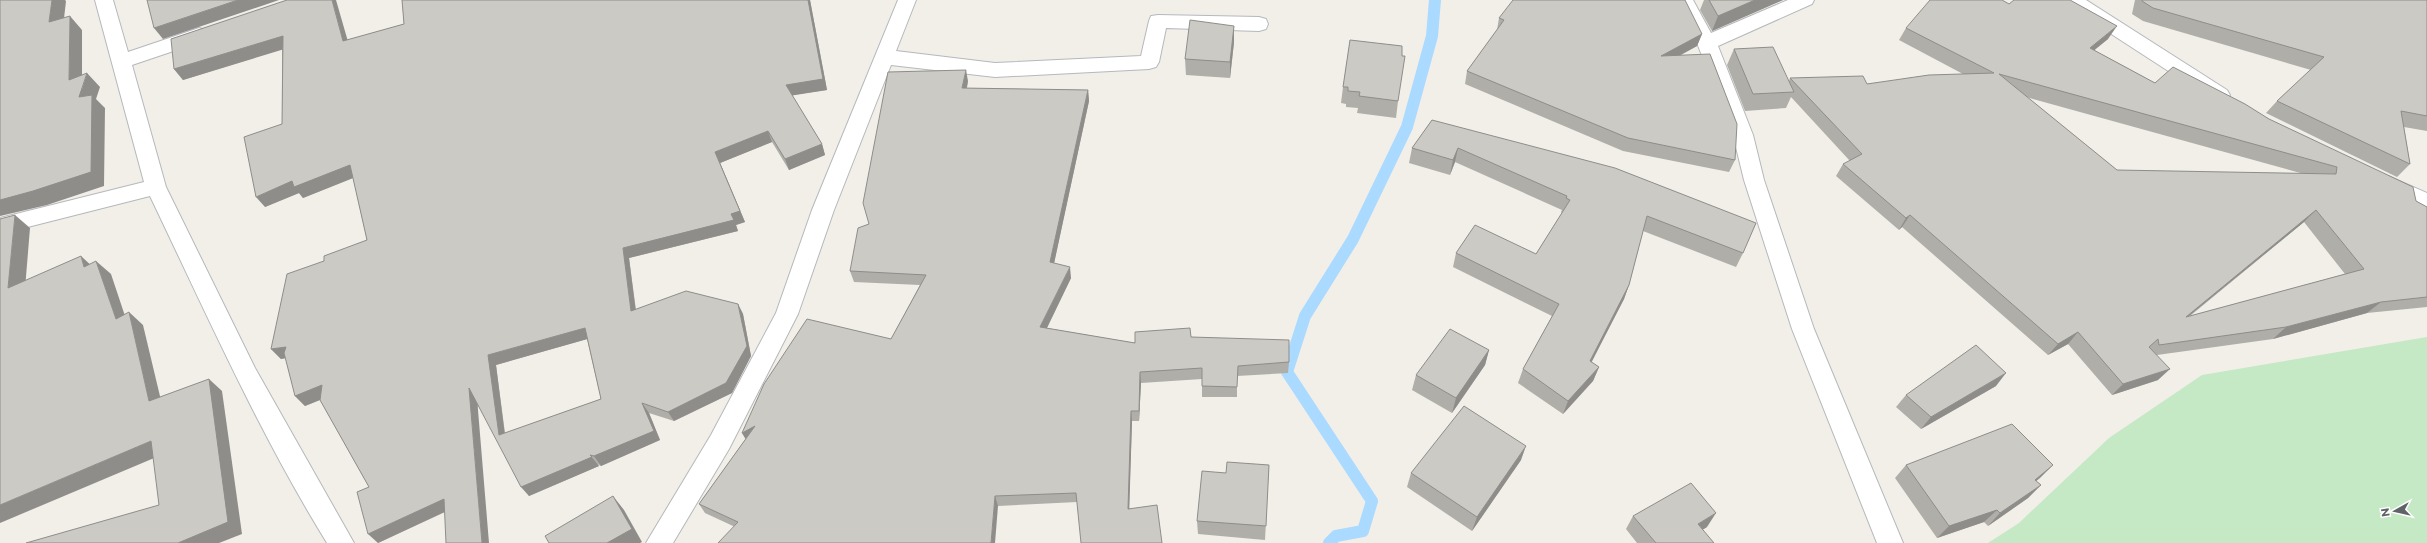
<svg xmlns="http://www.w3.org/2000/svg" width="2427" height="543" font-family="Montserrat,sans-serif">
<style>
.green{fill:#c5e8c5}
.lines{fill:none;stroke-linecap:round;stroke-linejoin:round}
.stream{stroke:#aadaff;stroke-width:12}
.minor-casing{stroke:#b5b8bc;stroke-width:2}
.minor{fill:#fff;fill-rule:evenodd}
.wall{fill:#afaea9;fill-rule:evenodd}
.shaded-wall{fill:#8f8d8a}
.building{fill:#cccac5;stroke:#8f8d8a;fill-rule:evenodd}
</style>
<rect width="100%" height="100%" fill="#f1efe8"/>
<polygon class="green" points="2427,337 2427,543 1988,543 2019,523 2109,438 2202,375"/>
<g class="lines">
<polyline class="stream" points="1329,543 1336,536 1363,531 1372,501 1287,372 1305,316 1353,239 1407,127 1432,36 1435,0"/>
<defs>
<g id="minor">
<path d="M95,0H113L128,52L199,28L206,30L209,35L206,40L132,65L166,187L255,368L354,543H327C259,433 206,313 150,196L0,234V218L144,182Z"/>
<polygon points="898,0 916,0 896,51 995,63 1141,56 1149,21 1151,16 1158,15 1259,17 1266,19 1268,24 1266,29 1259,31 1166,28 1159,62 1156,67 1149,69 995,77 891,65 834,210 798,314 729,449 673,543 646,543 711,435 776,313 812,210"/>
<polygon points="1675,0 1693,0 1711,33 1788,0 1814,0 1812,4 1718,46 1753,135 1764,180 1814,329 1903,543 1877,543 1792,329 1744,180 1733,135 1697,43"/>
<polygon points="2063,0 2086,0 2227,90 2230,95 2227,100 2220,102 2213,100 2065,4"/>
<polygon points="2388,176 2427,193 2427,210 2381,190 2378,184 2381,178"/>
</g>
</defs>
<use href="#minor" class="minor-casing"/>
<use href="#minor" class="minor"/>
</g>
<g class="wall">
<path d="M287,0L347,40L404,24L402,0H810L827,90L792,95L822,144L825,155L789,170L772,142L720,163L745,222L736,225L738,231L629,258L636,310L738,304L743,314L751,356L732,393L674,421L649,413L660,440L601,466L597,464L599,466L529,496L478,405L445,512L378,543L369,487L320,400L305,406L295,396L286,358L281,359L271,349L324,261L367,240L353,178L303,198L299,193L265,207L282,124V49L183,80L174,69ZM587,339L601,399L505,433L496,365Z"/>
<polygon points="1704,0 1783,0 1712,31 1700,10"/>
<polygon points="2135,0 2427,0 2427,131 2404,127 2410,164 2397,177 2266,113 2277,101 2311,70 2143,21 2132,14"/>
<path d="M2009,4L2108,39L2094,50L2155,83L2269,119L2416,201L2427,207V307L2367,313L2273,339L2157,355L2158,380L2112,395L2068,344L2048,355L1902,227L1899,230L1836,176L1843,164L1850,161L1791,97L1786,108L1745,111L1727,65L1734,49L1789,81L1790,78L1867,84L1963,74L1899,40L1906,28ZM2026,97L2304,174L2117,170ZM2304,222L2345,274L2190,316Z"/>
<polygon points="1499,18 1702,34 1697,46 1681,55 1735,160 1729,172 1623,151 1465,84 1467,71 1497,30"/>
<polygon points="1234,26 1234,42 1230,78 1186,75 1185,59"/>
<polygon points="1350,40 1398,101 1396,118 1357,113 1358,108 1346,107 1346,104 1341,103 1343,87"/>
<polygon points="968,81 967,88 1088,90 1089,101 1054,263 1071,278 1047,328 1135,343 1191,337 1289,362 1288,373 1237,376 1237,397 1202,397 1202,379 1141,383 1139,421 1132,421 1129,508 1162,543 1077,502 998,506 733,526 705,513 699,504 746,439 742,433 891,339 920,285 854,282 850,271 869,224"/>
<polygon points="1432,120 1743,253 1736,267 1643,231 1629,285 1624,299 1591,362 1599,367 1593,381 1563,414 1518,383 1523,369 1552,316 1453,267 1456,253 1536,254 1562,213 1561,212 1562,210 1455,162 1450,175 1409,163 1412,148"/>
<polygon points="1489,350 1485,365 1452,413 1412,390 1416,375"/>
<polygon points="1996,386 1921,429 1896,407 1906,395"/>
<polygon points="1521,460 1472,531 1407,487 1411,473"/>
<polygon points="1269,465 1265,540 1198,534 1197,521 1226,473"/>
<polygon points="1906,465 2053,465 2036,481 2041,485 2028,498 1988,526 1984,522 1937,538 1895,478"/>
<polygon points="1633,516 1707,527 1702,530 1714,543 1637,543 1626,529"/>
</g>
<g class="shaded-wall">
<polygon points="52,0 65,0 66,1 62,36 49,22"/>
<polygon points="238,0 279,0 163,39 154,28"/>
<polygon points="332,0 336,0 351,52 343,41"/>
<polygon points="808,0 810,0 827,90 789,96 786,85"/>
<polygon points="1755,0 1783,0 1712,31 1718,16"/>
<polygon points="70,16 82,30 82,89 87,73 100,87 96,99 105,108 104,186 47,205 0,216 0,200 69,80"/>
<polygon points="1234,26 1234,42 1230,78 1230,62"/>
<polygon points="2117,26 2108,39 2081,61 2090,48"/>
<polygon points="1702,34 1697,46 1656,68 1661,56"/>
<polygon points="283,36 291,47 183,80 174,69"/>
<polygon points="966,70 968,81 964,100 962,88"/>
<polygon points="1088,90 1089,101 1052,273 1050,262"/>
<polygon points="768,131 772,142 720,163 745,222 736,225 738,231 629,258 637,321 631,311 623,248 715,152"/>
<polygon points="822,144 825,155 789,170 785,159"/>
<polygon points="1458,148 1455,162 1450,175 1453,160"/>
<polygon points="350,165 358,176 303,198 299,193 265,207 256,197 292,181"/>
<polygon points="2316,210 2304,222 2174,328 2186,317"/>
<polygon points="15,215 30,228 24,301 8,288"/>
<polygon points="1910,215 1902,227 1899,230 1906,218"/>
<polygon points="81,256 95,269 84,267"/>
<polygon points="96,261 111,274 130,331 116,319"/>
<polygon points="1070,267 1071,278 1042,338 1040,327"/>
<polygon points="1629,285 1624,299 1585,375 1590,361"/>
<polygon points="2381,302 2367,313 2273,339 2286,327"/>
<polygon points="738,304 743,314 751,356 732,393 674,421 668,412"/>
<polygon points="129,312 143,325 164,413 149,401"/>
<polygon points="585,328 591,338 496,365 506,444 499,435 488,355"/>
<polygon points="2078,332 2068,344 2048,355 2058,344"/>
<polygon points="286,347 296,356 281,359 271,349"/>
<polygon points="1489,350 1485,365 1452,413 1456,398"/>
<polygon points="1599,367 1593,381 1563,414 1568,401"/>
<polygon points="2170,369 2158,380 2112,395 2123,384"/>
<polygon points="1140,372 1141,383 1139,421 1139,411"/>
<polygon points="2006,373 1996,386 1921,429 1931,417"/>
<polygon points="209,379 222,391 242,534 219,543 178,543"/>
<polygon points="322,385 332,395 305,406 295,396"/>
<polygon points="469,388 477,398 489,543 482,543"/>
<polygon points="642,403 649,413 660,440 601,466 594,456"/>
<polygon points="1131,411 1132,421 1129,518 1128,509"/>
<polygon points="755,426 748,443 742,433"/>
<polygon points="151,441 166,453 0,523 0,505"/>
<polygon points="1526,446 1521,460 1472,531 1477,517"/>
<polygon points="590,455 599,466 529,496 521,487"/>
<polygon points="2053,465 2040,478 2022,492 2035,480"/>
<polygon points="2041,485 2028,498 1988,526 2000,513"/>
<polygon points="613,496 624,510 642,542 640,543 607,543"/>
<polygon points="995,496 998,506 995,543 991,543"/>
<polygon points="444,499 453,508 378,543 368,534"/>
<polygon points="1997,510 1984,522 1937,538 1949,526"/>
<polygon points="1716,513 1707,527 1689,538 1698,524"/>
</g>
<g class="building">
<polygon points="0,0 52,0 49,22 70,16 69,80 87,73 79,97 92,95 91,172 33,191 0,200"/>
<polygon points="147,0 238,0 154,28"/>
<path d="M287,0H332L343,41L404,24L402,0H808L823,79L786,85L822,144L785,159L768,131L715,152L740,211L731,214L734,220L623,248L631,311L686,291L738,304L747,346L726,383L668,412L642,403L654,431L594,456L590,455L592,457L521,487L469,388L482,543H446L444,499L368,534L357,492L369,487L320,400L322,385L295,396L284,353L286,347L271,349L287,274L324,261V256L367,240L350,165L294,187L292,181L256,197L244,137L282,124L283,36L174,69L171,39ZM585,328L601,399L499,435L488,355Z"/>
<polygon points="1513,0 1685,0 1702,34 1661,56 1710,54 1737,124 1735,160 1628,138 1467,71 1504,20 1499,18"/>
<polygon points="1709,0 1755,0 1718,16"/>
<path d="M1930,0H2002L2009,4L2014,0H2070L2117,26L2090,48L2155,83L2173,67L2245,104L2269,119L2413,187L2416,201L2427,207V297L2381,302L2286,327L2159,345L2158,339L2149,347L2170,369L2123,384L2078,332L2058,344L1910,215L1906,218L1843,164L1862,154L1790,78L1863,76L1867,84L1929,75L1994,73L1906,28ZM1999,74L2337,167L2336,174L2117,170ZM2316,210L2364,269L2186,317Z"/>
<polygon points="2142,0 2427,0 2427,116 2401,111 2410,164 2277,101 2324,57 2153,8 2142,1"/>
<polygon points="1190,20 1234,26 1230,62 1185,59"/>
<polygon points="1350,40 1402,46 1402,56 1405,56 1398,101 1359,96 1360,92 1348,91 1348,87 1343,87"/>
<polygon points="1773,47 1794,92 1753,94 1734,49"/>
<polygon points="966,70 962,88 1088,90 1050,262 1070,267 1040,327 1135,343 1135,332 1190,328 1191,337 1289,340 1289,362 1238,366 1237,387 1202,386 1202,368 1140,372 1139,411 1131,411 1128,509 1157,505 1162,543 1081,543 1076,493 995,496 991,543 718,543 738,522 699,504 755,426 742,433 764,384 807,319 891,339 926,275 850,271 858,228 869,224 863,203 888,72"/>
<polygon points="1432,120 1615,168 1756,223 1743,253 1647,216 1629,285 1590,361 1599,367 1568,401 1523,369 1559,304 1456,253 1475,225 1536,254 1570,200 1566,198 1567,196 1458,148 1453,160 1412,148"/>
<polygon points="15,215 8,288 81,256 84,267 96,261 116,319 129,312 149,401 209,379 228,522 178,543 26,543 159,505 151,441 0,505 0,219"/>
<polygon points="1450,329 1489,350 1456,398 1416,375"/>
<polygon points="1976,345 2006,373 1931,417 1906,395"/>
<polygon points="1464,406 1526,446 1477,517 1411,473"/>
<polygon points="2012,424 2053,465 2035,480 2041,485 2000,513 1997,510 1949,526 1906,465"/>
<polygon points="1227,462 1269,465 1266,526 1197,521 1202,471 1226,473"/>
<polygon points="1691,483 1716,513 1698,524 1714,543 1656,543 1633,516"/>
<polygon points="613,496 632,529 607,543 549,543 545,536"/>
</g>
<g transform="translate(2395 511) rotate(262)" stroke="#ffffff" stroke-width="3" paint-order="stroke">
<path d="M0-3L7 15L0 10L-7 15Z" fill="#5f6368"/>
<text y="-6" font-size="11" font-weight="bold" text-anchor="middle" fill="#5f6368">N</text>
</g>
</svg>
